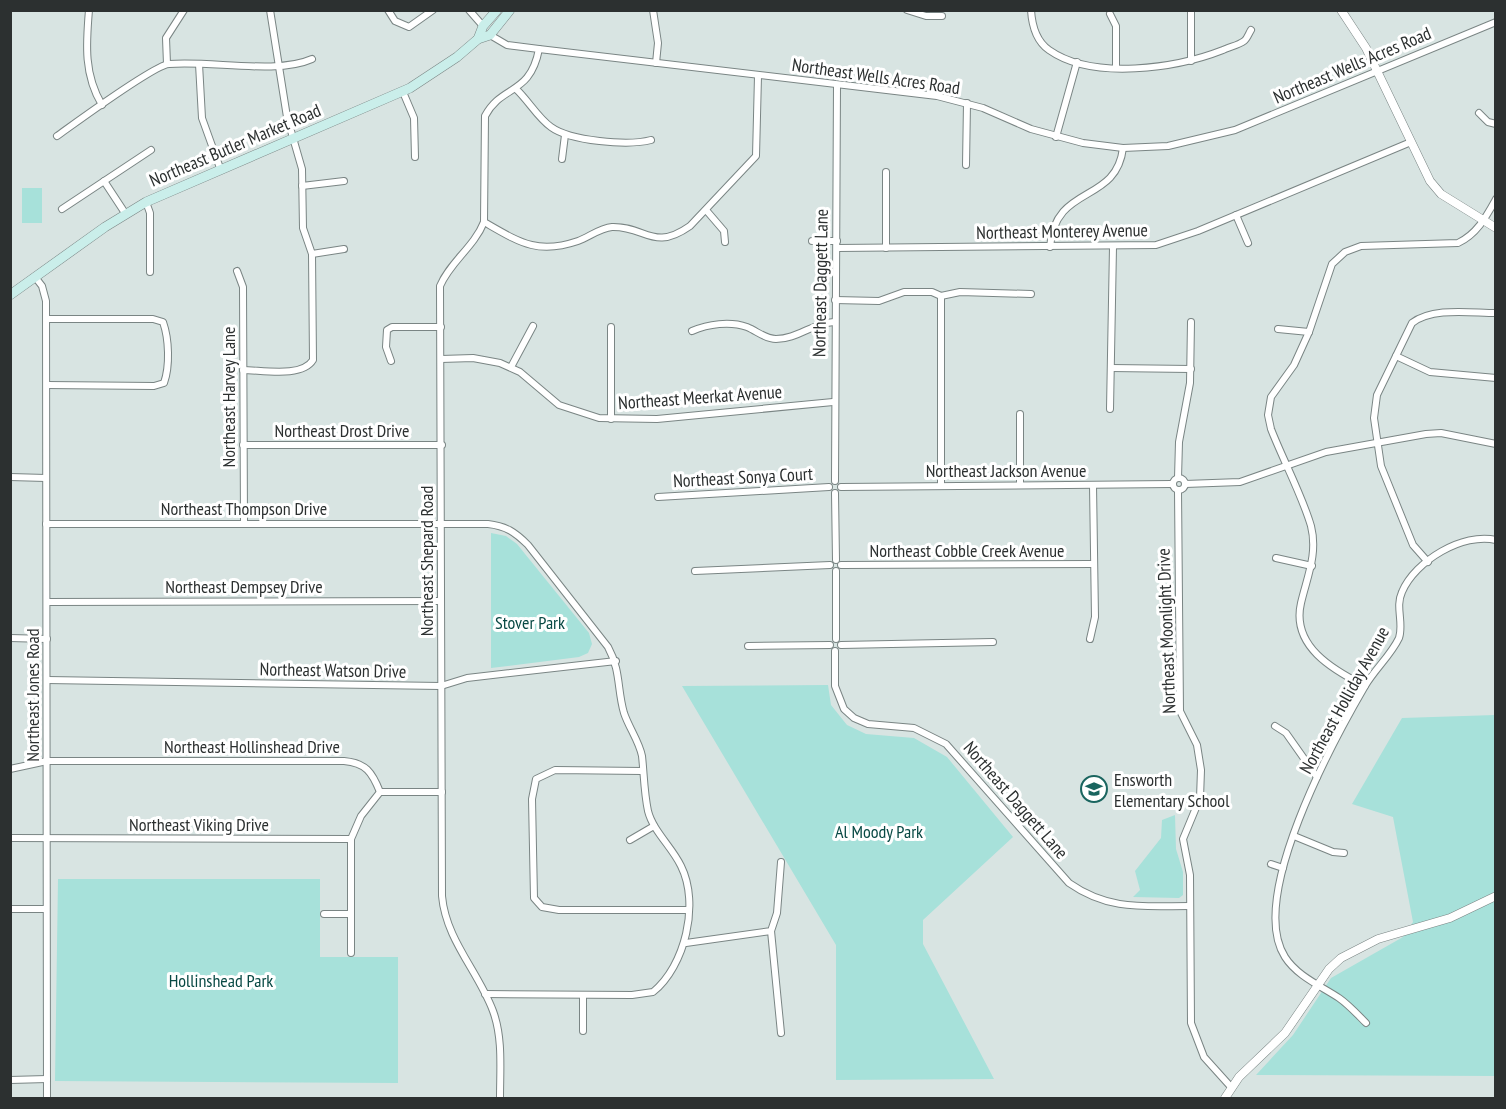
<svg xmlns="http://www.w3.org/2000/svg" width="1506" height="1109" font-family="'PT Sans Narrow',sans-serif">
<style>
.green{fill:#a7e1da}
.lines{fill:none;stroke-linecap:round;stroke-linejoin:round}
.minor-casing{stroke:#7a8584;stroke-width:8}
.tertiary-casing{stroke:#7a8584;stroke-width:9}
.secondary-casing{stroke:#7a8584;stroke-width:10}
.minor{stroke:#fff;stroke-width:6}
.tertiary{stroke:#fff;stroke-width:8}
.secondary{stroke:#caeeea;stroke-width:9}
.labels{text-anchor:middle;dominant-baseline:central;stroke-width:6;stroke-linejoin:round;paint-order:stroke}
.street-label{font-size:18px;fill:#2c3030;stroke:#fff}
.park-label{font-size:18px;fill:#084944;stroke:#fff}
.poi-label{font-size:18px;fill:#2c3030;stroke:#fff;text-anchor:start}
</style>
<rect width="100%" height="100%" fill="#d8e4e2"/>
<g class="green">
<rect x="22" y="188" width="20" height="35"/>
<polygon points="491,533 506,536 517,544 589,633 592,644 588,653 579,657 491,668"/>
<polygon points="828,685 831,705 847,725 866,734 914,738 947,757 1013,837 923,920 923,944 994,1079 836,1080 836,945 682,686"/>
<polygon points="1495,715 1495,1076 1256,1075 1293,1035 1331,978 1403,937 1413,922 1393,817 1352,804 1402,718"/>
<polygon points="1175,815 1176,849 1183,872 1183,895 1179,898 1133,897 1140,890 1135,871 1161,838 1162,820"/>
<polygon points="58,879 320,879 320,957 398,957 398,1083 55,1081"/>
</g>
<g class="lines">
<defs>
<g id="minor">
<path d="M89,10C86,45 84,75 102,105"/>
<polyline points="388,10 395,21 409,27 433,10"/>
<polyline points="469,10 483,26"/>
<polyline points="653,10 658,43 656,63"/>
<polyline points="907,10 926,16 942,16"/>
<path d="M1031,10C1032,26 1036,41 1049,50C1093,81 1177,68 1223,50C1229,47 1239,45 1244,41C1247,39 1249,33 1251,30"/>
<polyline points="1191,10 1191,61"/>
<polyline points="1110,14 1116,26 1116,68"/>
<polyline points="490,35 507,45 539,49 937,96 983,108 1031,129 1083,143 1123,148 1168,146 1235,130 1496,22"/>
<polyline points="167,64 166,38 184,10"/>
<polyline points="199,64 202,118 220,168"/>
<path d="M516,89C528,100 538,118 551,127C570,141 628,146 651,140"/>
<polyline points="403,92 414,118 415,157"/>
<polyline points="1479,113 1488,122 1496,124"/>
<path d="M57,136C74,124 154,65 169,64C210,60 276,75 312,59"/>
<polyline points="1056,137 1077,62"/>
<polyline points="562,159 565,135"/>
<polyline points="966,165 967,103"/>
<polyline points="886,172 886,248"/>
<polyline points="104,181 125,213"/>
<polyline points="302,186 344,181"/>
<polyline points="146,202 150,213 150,272"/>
<polyline points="62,209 151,150"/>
<polyline points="706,210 724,231 725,242"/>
<polyline points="1236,215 1248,243"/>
<path d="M484,222C519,242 537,255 578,241C589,237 600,228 612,227C646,226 653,252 690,226L756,156L758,76"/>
<polyline points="812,241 837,241"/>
<path d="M1050,247C1055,183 1116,205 1123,148"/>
<polyline points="837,248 1156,245 1198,231 1411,142"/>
<polyline points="312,254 344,249"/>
<polyline points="237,271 243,287 244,523"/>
<polyline points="35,277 42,286 46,301 47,1098"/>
<polyline points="941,296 960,292 1031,294"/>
<polyline points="835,300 879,301 904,292 932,292 941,296 941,485"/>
<path d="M47,319H153L163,322C169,339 170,366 164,383L154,386L47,385"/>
<polyline points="611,327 611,419"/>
<polyline points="1278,329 1309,332"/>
<path d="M692,331C708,324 730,321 747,327C757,331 765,339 776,339C797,339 813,323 834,322"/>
<polyline points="1396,356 1430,372 1496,378"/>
<polyline points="441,359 473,358 500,363 520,372 559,405 599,418 657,419 833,402"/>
<polyline points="391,361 386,347 387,330 392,327 441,327"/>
<polyline points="511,367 533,326"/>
<polyline points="1111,368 1191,369"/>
<path d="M243,370C262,370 302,378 313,360L312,254L303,228L302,169L287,117L270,10"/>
<polyline points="1110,409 1113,247"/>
<polyline points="1020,414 1020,484"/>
<polyline points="243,445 442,445"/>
<polyline points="10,477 46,478"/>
<circle cx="1179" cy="484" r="6"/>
<polyline points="1178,478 1179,442 1190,383 1191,322"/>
<polyline points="835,481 837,85"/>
<polyline points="1185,484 1240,482 1326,452 1426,434 1441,433 1496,444"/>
<polyline points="841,487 1172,484"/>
<polyline points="1178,490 1180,711 1197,745 1201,770 1200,798 1183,839 1190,875 1191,1023 1204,1057 1231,1087"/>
<polyline points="835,493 836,560"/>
<polyline points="658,497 829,487"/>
<path d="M46,524H488C506,526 515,532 528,545L608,647C621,671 617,689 624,713C629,728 639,741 642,756C644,774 644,792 648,811C653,831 672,847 681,866C700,904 685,966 653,992L632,995L485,994"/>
<polyline points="1276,558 1312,566"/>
<path d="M1428,562L1413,545L1381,466L1374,418L1377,395L1412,323C1433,307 1470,313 1496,313"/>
<polyline points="841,565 1093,564"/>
<polyline points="695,571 830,565"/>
<polyline points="47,602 441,601"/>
<polyline points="10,638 47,639"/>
<polyline points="836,639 836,571"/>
<polyline points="1090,639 1095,617 1093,485"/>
<polyline points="841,645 993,642"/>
<polyline points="748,646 830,645"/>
<path d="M835,651V686L844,709L854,718L868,724L914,728L946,744L1069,883C1109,911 1144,906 1190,906"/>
<polyline points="47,680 441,686 467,678 616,661"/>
<path d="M1365,686C1333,670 1291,646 1301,603C1307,577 1318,554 1311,526C1302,495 1283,460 1271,429L1268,415L1271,397L1294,365L1309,332L1332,264L1345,252L1361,246L1458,243C1477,234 1486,217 1496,199"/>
<polyline points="1275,726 1286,733 1317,777"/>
<path d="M10,769L47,761H344C366,763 372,772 380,792H442"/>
<polyline points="642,771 555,770 536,779 532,799 534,898 542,907 559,910 688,910"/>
<polyline points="1294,836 1333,852 1344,853"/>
<polyline points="10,838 351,839"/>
<polyline points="630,840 654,826"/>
<polyline points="1271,864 1283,868"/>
<polyline points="10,909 46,909"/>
<polyline points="324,914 351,914"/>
<polyline points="771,931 781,1033"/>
<polyline points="686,943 771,931 777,913 781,862"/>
<polyline points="351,953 351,839 361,816 380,792"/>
<polyline points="583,995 583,1031"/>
<path d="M1366,1023C1357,1014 1349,1005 1339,998C1321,986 1297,976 1285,957C1247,898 1333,741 1365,686C1375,669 1391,655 1399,638C1404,623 1395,607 1402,592C1415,561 1463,532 1496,540"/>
<polyline points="10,1080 47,1079"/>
<path d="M500,1098C500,1069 503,1038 493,1011C478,971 446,940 442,896L440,286C450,262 474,247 484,222L485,116C502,84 530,96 539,49"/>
</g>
<g id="tertiary">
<polyline points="1341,10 1366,48 1430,181 1441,194 1496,228"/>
<polyline points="1225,1098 1239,1077 1285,1033 1329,969 1341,958 1378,939 1450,918 1496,896"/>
</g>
<g id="secondary">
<polyline points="478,39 483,26 497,10"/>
<polyline points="10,295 105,227 146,202 410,88 457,57 478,39 490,35 510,10"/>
</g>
</defs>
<use href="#minor" class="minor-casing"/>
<use href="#tertiary" class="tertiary-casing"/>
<use href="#secondary" class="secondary-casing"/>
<use href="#minor" class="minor"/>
<use href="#tertiary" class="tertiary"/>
<use href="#secondary" class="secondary"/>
</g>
<defs>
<symbol id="school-ring" viewBox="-11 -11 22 22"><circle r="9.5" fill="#fff" stroke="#1a655f" stroke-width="1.5"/><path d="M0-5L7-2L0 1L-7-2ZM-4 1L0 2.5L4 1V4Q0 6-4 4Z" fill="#1a655f"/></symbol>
</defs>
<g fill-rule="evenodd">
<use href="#school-ring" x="1079" y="774" width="30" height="30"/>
</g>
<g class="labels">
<g class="street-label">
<text transform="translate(1352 65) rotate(-23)">Northeast Wells Acres Road</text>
<text transform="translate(876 76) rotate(8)">Northeast Wells Acres Road</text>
<text transform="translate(235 145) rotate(-23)">Northeast Butler Market Road</text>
<text transform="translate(1062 231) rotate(-1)">Northeast Monterey Avenue</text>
<text transform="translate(820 283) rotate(-89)">Northeast Daggett Lane</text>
<text transform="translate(228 397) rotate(-90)">Northeast Harvey Lane</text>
<text transform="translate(700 397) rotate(-4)">Northeast Meerkat Avenue</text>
<text x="342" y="430">Northeast Drost Drive</text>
<text x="1006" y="470">Northeast Jackson Avenue</text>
<text transform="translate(743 477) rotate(-3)">Northeast Sonya Court</text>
<text x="244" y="508">Northeast Thompson Drive</text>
<text x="967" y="550">Northeast Cobble Creek Avenue</text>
<text transform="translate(426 561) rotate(-90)">Northeast Shepard Road</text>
<text x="244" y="586">Northeast Dempsey Drive</text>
<text transform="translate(1166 631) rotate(-92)">Northeast Moonlight Drive</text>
<text transform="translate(333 670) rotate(1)">Northeast Watson Drive</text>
<text transform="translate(32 695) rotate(-90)">Northeast Jones Road</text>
<text transform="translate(1344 700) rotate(-61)">Northeast Holliday Avenue</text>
<text x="252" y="746">Northeast Hollinshead Drive</text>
<text transform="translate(1016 800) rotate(49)">Northeast Daggett Lane</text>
<text x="199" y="824">Northeast Viking Drive</text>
</g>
<g class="park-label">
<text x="530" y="622">Stover Park</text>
<text x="879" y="831">Al Moody Park</text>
<text x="221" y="980">Hollinshead Park</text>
</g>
<g class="poi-label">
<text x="1114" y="779">Ensworth<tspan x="1114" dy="21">Elementary School</tspan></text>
</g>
</g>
<rect width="1506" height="1109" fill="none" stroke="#2c3030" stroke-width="24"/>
</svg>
